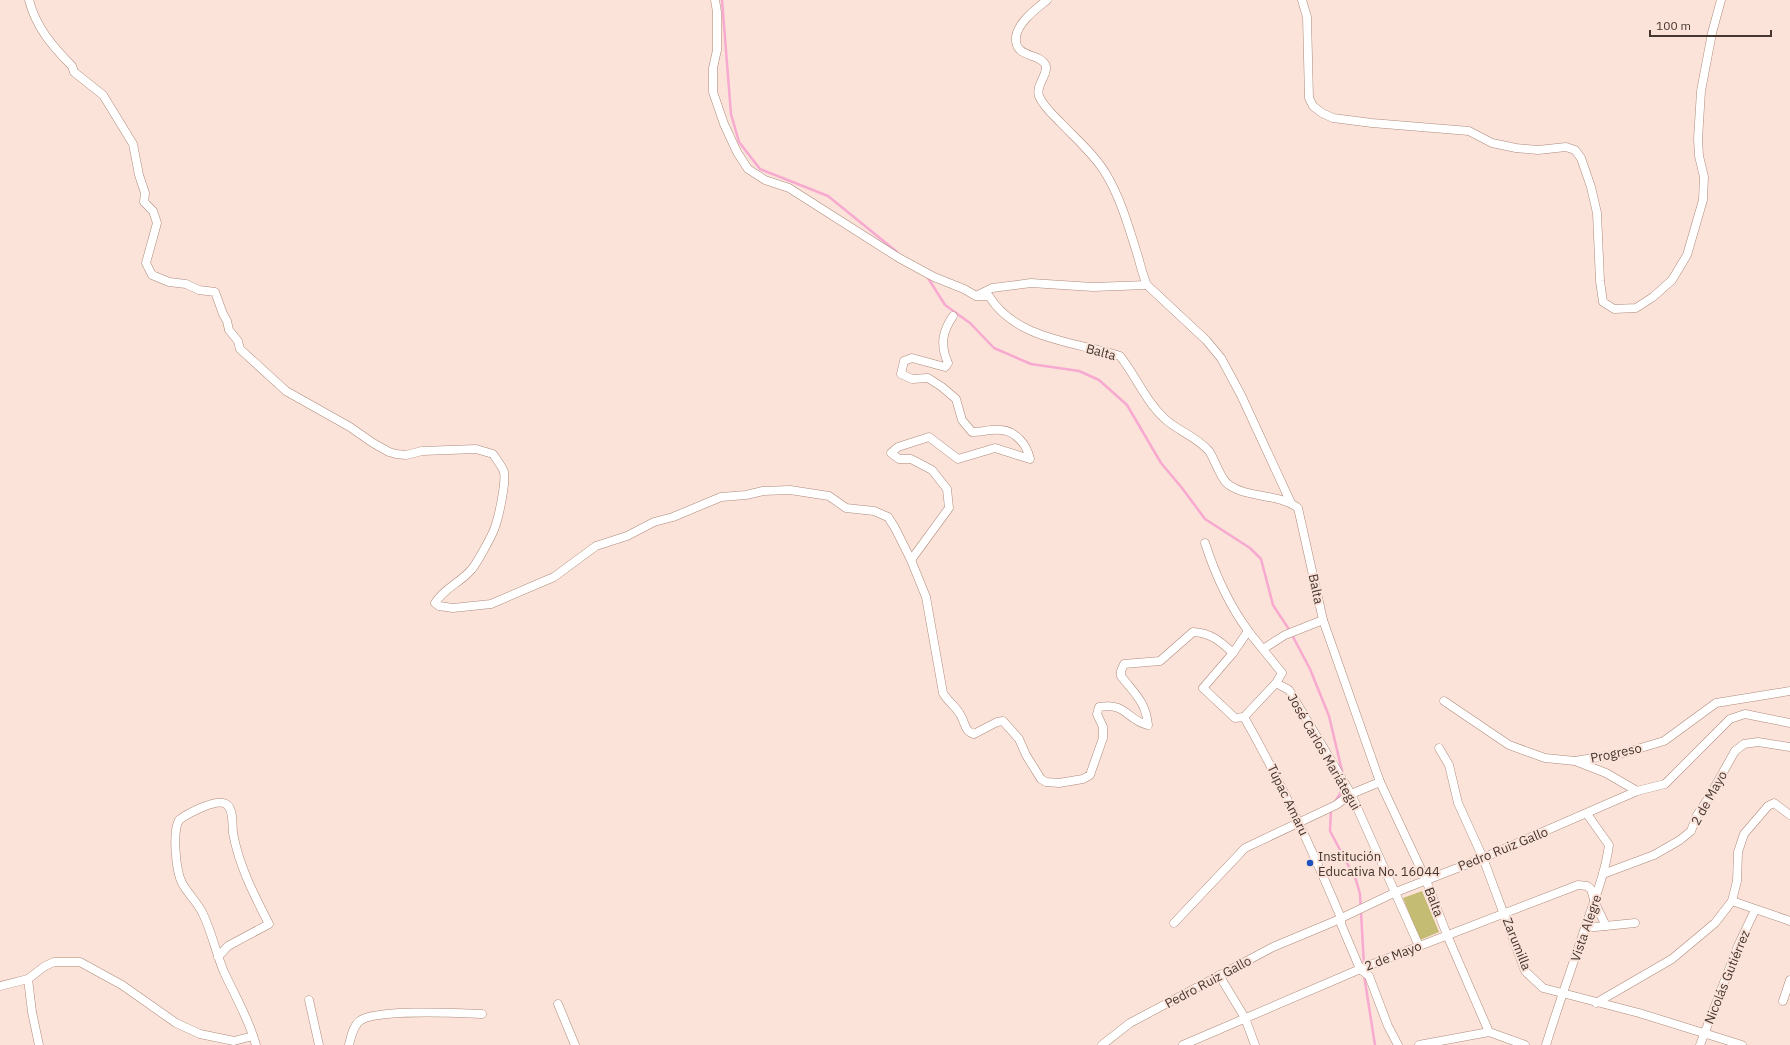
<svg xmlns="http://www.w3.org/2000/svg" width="1790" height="1045" font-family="'IBM Plex Sans',sans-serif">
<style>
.green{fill:#c5bc73}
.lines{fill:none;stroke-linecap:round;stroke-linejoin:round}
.stream{stroke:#f7a9d0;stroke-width:2.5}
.minor-casing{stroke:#ae8a7a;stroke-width:9}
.minor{stroke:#fff;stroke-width:8}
.poi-dot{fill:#1c52bf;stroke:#fbe3d9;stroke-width:1.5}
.labels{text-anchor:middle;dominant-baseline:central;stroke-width:4;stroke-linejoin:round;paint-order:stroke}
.street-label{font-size:13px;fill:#45362f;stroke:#fbe3d9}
.poi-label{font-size:13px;fill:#45362f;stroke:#fbe3d9;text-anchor:start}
</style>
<rect width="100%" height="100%" fill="#fbe3d9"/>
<polygon class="green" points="1422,891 1439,932 1420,940 1403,898"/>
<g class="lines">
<g class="stream">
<polyline points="722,0 731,114 739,142 760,169 828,196 897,252"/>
<polyline points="928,278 945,305 970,323 994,348 1031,364 1079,371 1099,380 1127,405 1161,463 1182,488 1205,519 1250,548 1261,559 1273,605 1290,631 1310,669 1329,716 1343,775"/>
<polyline points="1334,803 1340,794 1343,786"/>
<polyline points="1331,809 1330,831 1356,880 1360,894 1364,966"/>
<polyline points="1364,975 1375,1045"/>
</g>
<defs>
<g id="minor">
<path d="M29,0C36,27 52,46 72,66L74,72L103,95L133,144L139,175L145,193L144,202L153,211L157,223L146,263L152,275L169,282L186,284L199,290L215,292L223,314L227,321L229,330L238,341L240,349L286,391L350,427L373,443L389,452L396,454L406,455L422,451L476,449L493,454C496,459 502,466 504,472C506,483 499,516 495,527C493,534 476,565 471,570C460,583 444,588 435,603L439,606L453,608L491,604L554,577L596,546L627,536L654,522L673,517L721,497L746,495L763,491L790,490L829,496L846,508L874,511L888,517L895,528L911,560L926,597L943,693C948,702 957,707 961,716C965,723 965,732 974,734L997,722L1003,721L1019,739L1026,755L1041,779L1046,782L1059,783L1083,779L1090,775L1103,738V727L1097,714L1099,707C1127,702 1126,720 1148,725C1146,702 1134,693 1121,676V671L1124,664L1160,661L1193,632C1211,633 1220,641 1233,653"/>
<polyline points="715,0 717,12 717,50 713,68 713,92 724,124 737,152 748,169 765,180 789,188 899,258 934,277 964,289 976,296"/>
<path d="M1047,0C1036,9 1018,22 1016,37C1014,58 1039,53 1045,64C1050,73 1035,85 1039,96C1043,106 1052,114 1060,122C1075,138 1095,155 1106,174C1120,197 1128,225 1136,250C1140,262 1142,274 1147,285L1093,287L1031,283L992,288L976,296H989C1016,340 1076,342 1120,356C1136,376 1146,402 1165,419C1178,431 1197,437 1209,451C1215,460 1221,480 1229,485C1250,499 1278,493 1298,508L1323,620L1380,782L1426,880L1447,935L1489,1032"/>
<polyline points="1302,0 1307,17 1309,98 1313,106 1322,113 1333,118 1372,123 1469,131 1492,143 1516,148 1538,150 1566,147 1575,150 1581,158 1591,187 1597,213 1600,281 1603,302 1614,309 1636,308 1653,297 1672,280 1687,255 1703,200 1704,177 1699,156 1698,139 1701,91 1712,33 1721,0"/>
<polyline points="1147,285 1206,340 1221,358 1241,395 1291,503"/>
<path d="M1205,543C1215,574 1229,605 1249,632C1260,646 1271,659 1282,673L1276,683L1289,690L1351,794L1419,946"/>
<path d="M911,560L949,508L947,489L932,470L911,459H899L891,453L898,447L929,437L958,459L995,448L1030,459C1027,445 1016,431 1001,430C992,429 981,432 972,432L962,420L956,399L942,387L928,378L912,379L901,374L904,361L912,358L945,367L948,363C940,345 942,332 953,316"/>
<polyline points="1263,649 1285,635 1323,620"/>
<polyline points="1444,701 1509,745 1545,758 1575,761 1624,753 1664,741 1716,703 1790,691"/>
<path d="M1244,717C1281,782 1312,849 1341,918V924L1360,969L1369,976L1388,1026L1398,1045"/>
<polyline points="1244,717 1235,718 1203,688 1233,653 1248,631"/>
<polyline points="1244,717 1276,683"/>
<polyline points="1439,748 1449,765 1458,803 1483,858 1525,971 1543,988 1639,1013 1742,1045"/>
<polyline points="1575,761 1606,773 1637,791"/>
<polyline points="1603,874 1654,855 1680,840 1691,831 1697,815 1708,799 1735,751 1744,744 1758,742 1790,747"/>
<polyline points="1732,901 1790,921"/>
<polyline points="1174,923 1245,848 1336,805 1351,794 1380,782"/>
<polyline points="1585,928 1635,923"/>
<path d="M218,957L228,946L269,924C254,895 239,866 233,833C232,825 234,809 226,804C216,798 187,814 179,820C172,833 176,871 182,883C188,894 198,903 203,914C212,933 216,953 224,972C235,996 249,1019 256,1045"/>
<polyline points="1219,975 1245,1018 1255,1045"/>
<polyline points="28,979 32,1012 39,1045"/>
<polyline points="0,986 28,979 45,966 54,962 80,962 122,985 176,1023 200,1034 234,1041 253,1036"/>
<polyline points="309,1000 319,1045"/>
<polyline points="1783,1001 1790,980"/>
<polyline points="1596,1003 1672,959 1715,923 1732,901 1737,881 1738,852 1744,834 1768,806 1774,803 1790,815"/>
<polyline points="558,1004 575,1045"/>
<path d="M349,1045C351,1037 353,1025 361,1020C380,1009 457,1013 482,1014"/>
<polyline points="1102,1045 1130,1023 1273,947 1333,922 1396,892 1483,858 1637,791 1665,784 1730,719 1745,714 1790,723"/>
<polyline points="1183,1045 1365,967 1578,885 1587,886 1591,889 1595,903 1606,926"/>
<polyline points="1419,1045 1489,1032 1525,1045"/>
<path d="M1546,1045C1558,1006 1572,967 1585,928C1594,901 1605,874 1609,845L1587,814"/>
<polyline points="1700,1045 1738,946 1755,910"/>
</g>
</defs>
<use href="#minor" class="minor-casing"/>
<use href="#minor" class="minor"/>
</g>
<circle class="poi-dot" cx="1310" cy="863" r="4"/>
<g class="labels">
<g class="street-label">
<text transform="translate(1101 352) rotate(15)">Balta</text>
<text transform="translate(1316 589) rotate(78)">Balta</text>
<text transform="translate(1324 752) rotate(60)">José Carlos Mariátegui</text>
<text transform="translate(1616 753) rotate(-12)">Progreso</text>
<text transform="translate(1709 798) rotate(-61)">2 de Mayo</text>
<text transform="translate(1288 800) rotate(64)">Túpac Amaru</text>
<text transform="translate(1503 849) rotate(-22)">Pedro Ruiz Gallo</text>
<text transform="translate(1434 902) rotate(69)">Balta</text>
<text transform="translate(1586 928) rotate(-71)">Vista Alegre</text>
<text transform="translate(1517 944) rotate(68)">Zarumilla</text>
<text transform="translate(1393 956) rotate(-21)">2 de Mayo</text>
<text transform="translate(1727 977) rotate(-68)">Nicolás Gutiérrez</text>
<text transform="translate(1208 982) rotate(-28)">Pedro Ruiz Gallo</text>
</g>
<g class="poi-label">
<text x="1318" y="856">Institución<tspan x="1318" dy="15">Educativa No. 16044</tspan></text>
</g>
</g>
<path d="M1650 30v6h121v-6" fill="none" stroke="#45362f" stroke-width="2"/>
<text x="1656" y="30" font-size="12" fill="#45362f" stroke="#fbe3d9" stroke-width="3" paint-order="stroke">100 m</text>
</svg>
